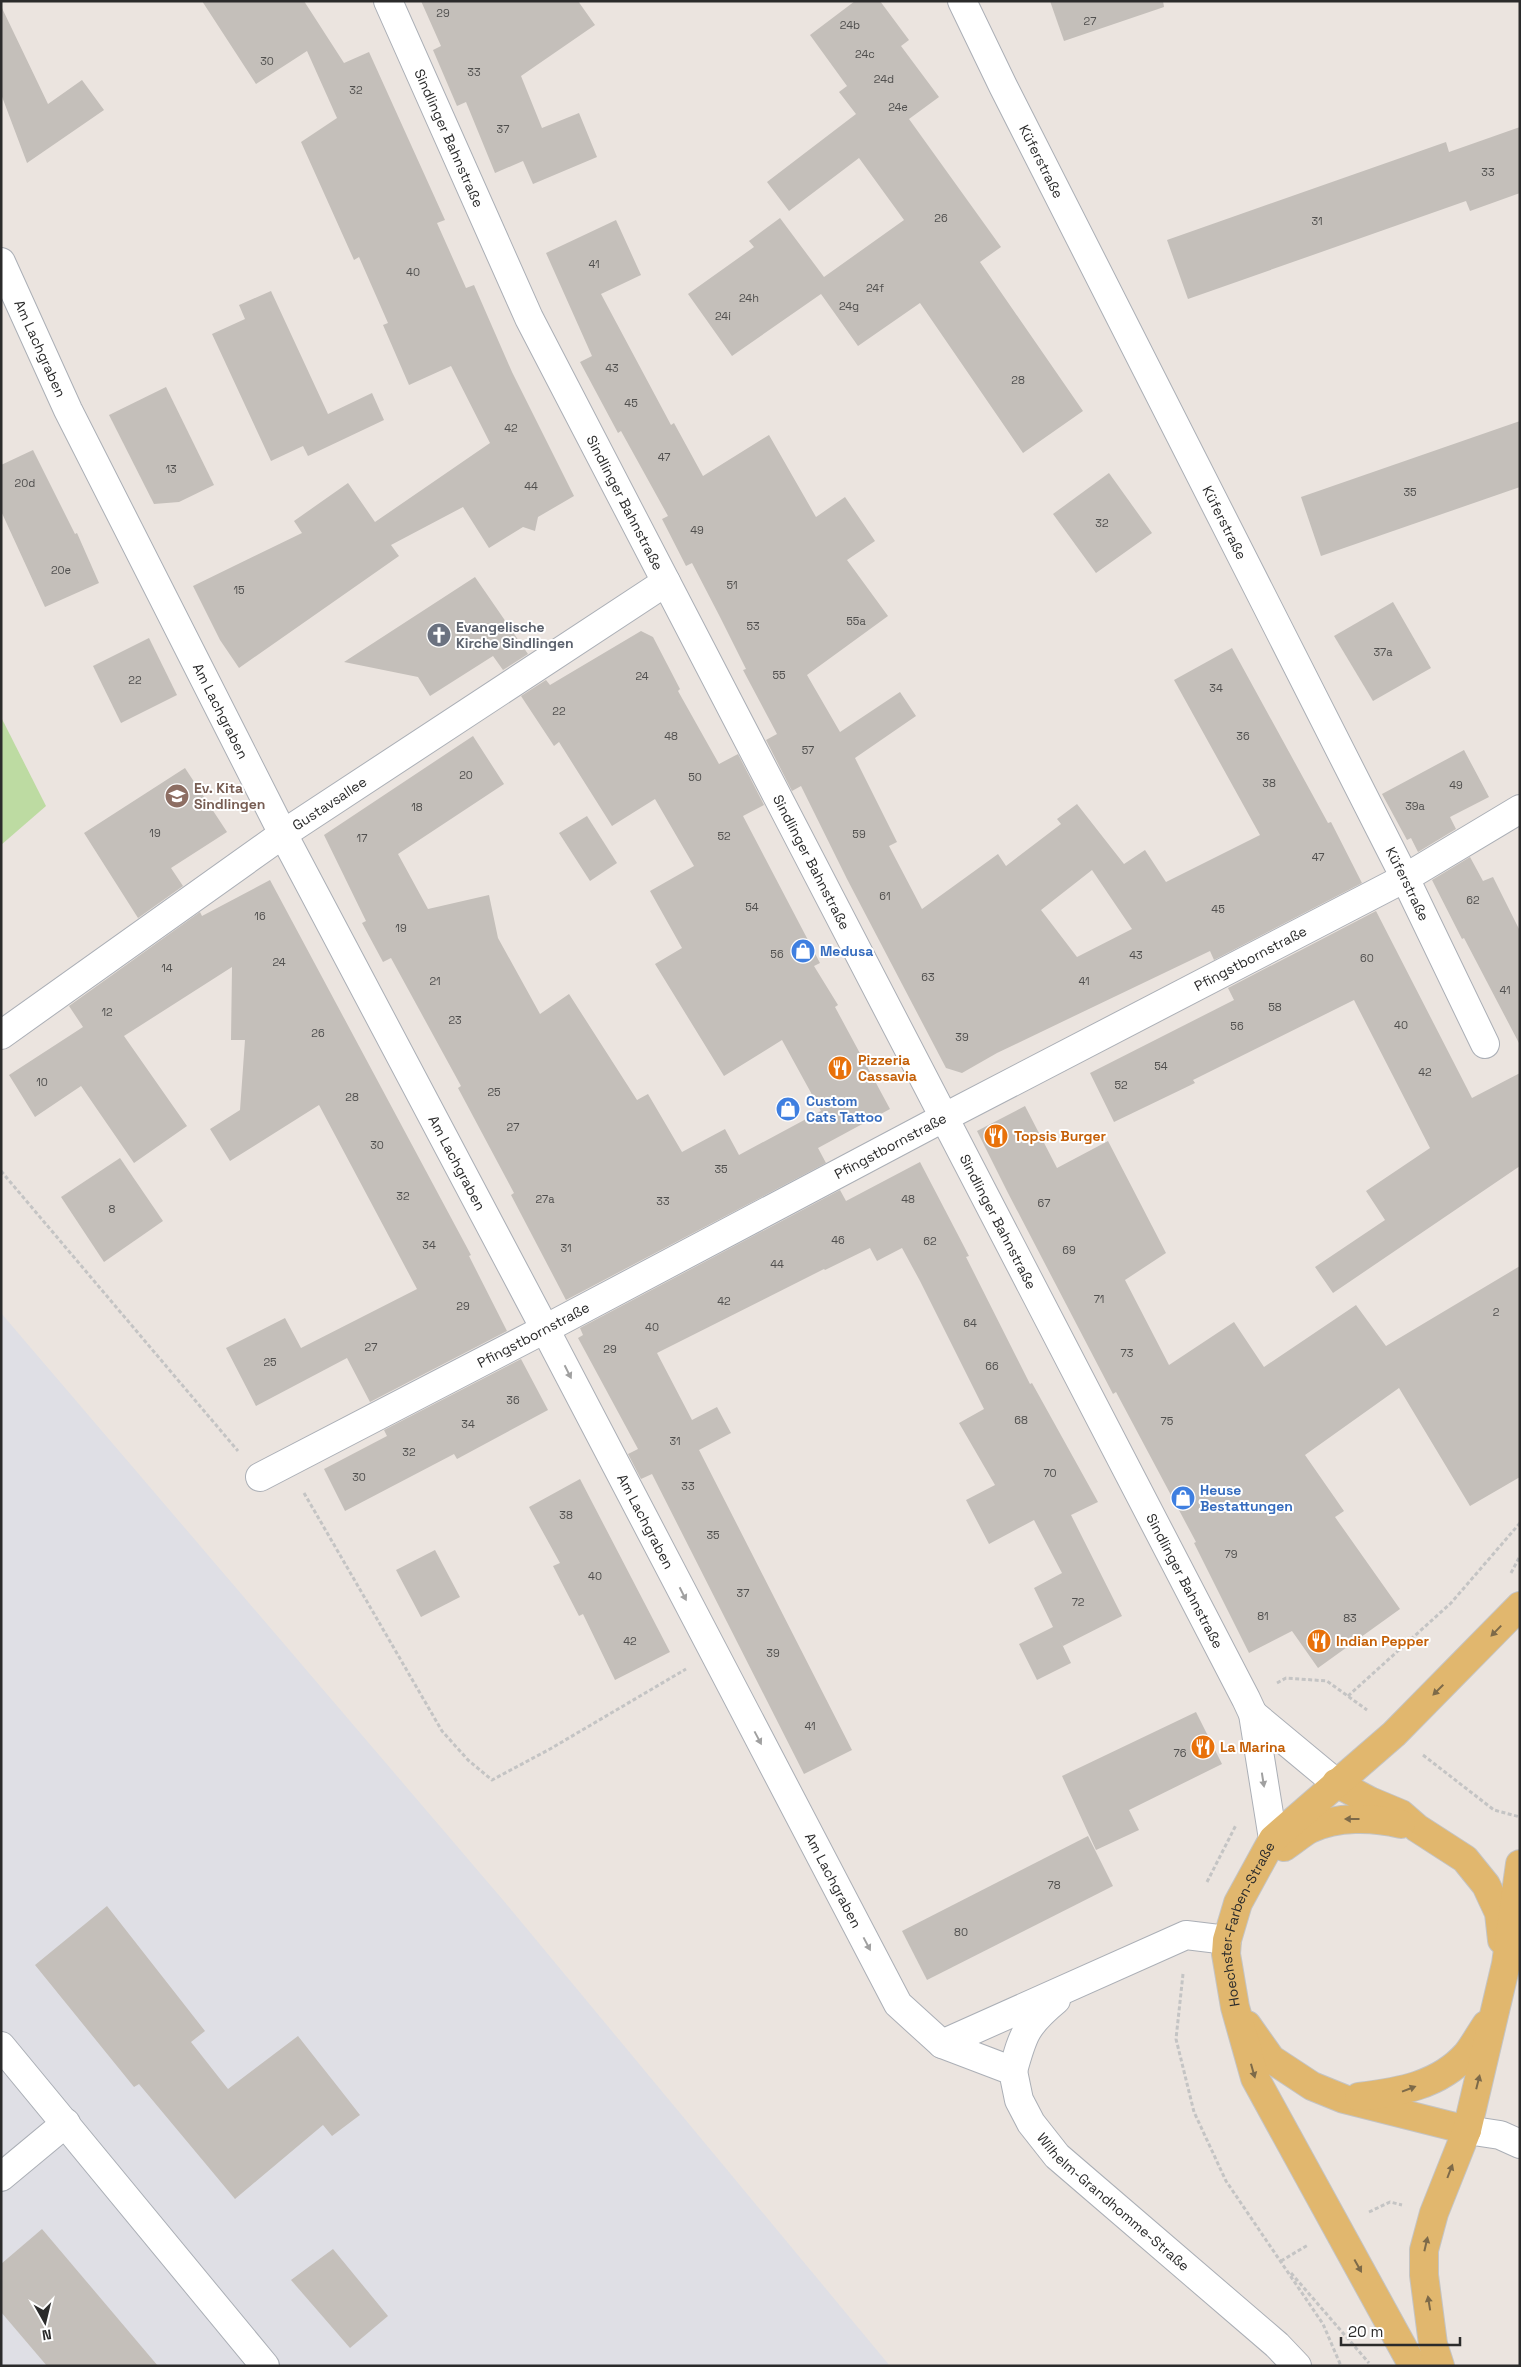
<svg xmlns="http://www.w3.org/2000/svg" width="1521" height="2367" font-family="'Space Grotesk',sans-serif">
<style>
.industrial{fill:#dfdfe5}
.green{fill:#bddba2}
.building{fill:#c4bfba;fill-rule:evenodd}
.lines{fill:none;stroke-linecap:round;stroke-linejoin:round}
.minor-casing{stroke:#abafb6;stroke-width:30}
.major-casing{stroke:#c4c4c4;stroke-width:30}
.path{stroke:#c4c4c4;stroke-width:3;stroke-dasharray:4 2.5;stroke-linecap:butt}
.minor{stroke:#fff;stroke-width:28}
.major{stroke:#e1b76e;stroke-width:28}
.oneway{fill:#a0a0a0}
.oneway2{fill:#7d6a49}
.labels{text-anchor:middle;dominant-baseline:central;stroke-width:4;stroke-linejoin:round;paint-order:stroke}
.number-label{font-size:11px;fill:#51504f}
.street-label{font-size:14px;fill:#2b2b2b;stroke:#fff}
.worship-label{font-size:14px;font-weight:bold;fill:#5b616d;stroke:#fff;text-anchor:start}
.education-label{font-size:14px;font-weight:bold;fill:#785e54;stroke:#fff;text-anchor:start}
.shop-label{font-size:14px;font-weight:bold;fill:#366cbe;stroke:#fff;text-anchor:start}
.food-label{font-size:14px;font-weight:bold;fill:#c56008;stroke:#fff;text-anchor:start}
</style>
<rect width="100%" height="100%" fill="#ebe4df"/>
<polygon class="industrial" points="1,1313 503,1900 890,2366 1,2366"/>
<polygon class="green" points="1,717 46,806 1,845"/>
<g class="building">
<polygon points="202,1 304,1 344,63 369,52 445,220 437,223 466,288 474,285 512,372 574,496 538,517 535,531 523,527 489,548 463,507 391,545 399,556 239,668 220,640 193,586 302,533 294,521 348,483 375,522 490,443 451,366 409,385 383,325 388,323 359,257 354,260 301,142 337,118 307,51 256,84"/>
<polygon points="421,1 578,1 595,25 521,76 542,128 579,113 597,157 533,184 523,161 495,173 466,102 457,106 433,50 441,46"/>
<polygon points="855,1 880,1 909,40 901,46 939,97 909,119 1001,247 980,262 1083,411 1023,453 920,303 858,346 821,294 732,356 688,294 754,247 749,241 780,218 824,277 904,220 859,158 789,211 767,182 856,114 839,92 847,86 810,35"/>
<polygon points="1050,1 1163,1 1164,7 1064,41"/>
<polygon points="1,6 48,104 82,80 104,110 27,163 1,94"/>
<polygon points="1520,127 1520,193 1470,211 1466,201 1188,299 1167,240 1446,142 1449,152"/>
<path d="M616,220L641,275L601,294L671,425L674,423L703,476L769,435L816,517L845,497L875,541L847,560L888,616L807,675L840,732L900,692L916,716L855,758L897,842L889,846L922,909L998,854L1006,866L1061,824L1057,819L1077,804L1124,864L1145,850L1166,882L1260,835L1174,680L1232,648L1328,823L1331,822L1362,883L1214,960L1210,951L997,1053L962,1073L946,1068L847,879L801,786L792,791L766,740L777,734L743,670L746,669L720,617L692,563L686,566L662,519L668,516L621,431L618,433L580,362L592,356L546,253ZM1092,870L1132,929L1077,957L1041,910Z"/>
<polygon points="271,291 328,414 372,393 384,420 308,456 303,446 271,461 212,334 245,319 239,305"/>
<polygon points="166,387 214,485 179,502 154,504 109,415"/>
<polygon points="1520,421 1520,487 1321,556 1301,497"/>
<polygon points="33,450 75,534 77,533 99,583 45,607 1,511 1,465"/>
<polygon points="1109,473 1152,533 1096,573 1053,514"/>
<polygon points="475,577 528,654 503,670 493,656 430,696 418,677 344,662"/>
<polygon points="1393,602 1431,668 1373,701 1334,636"/>
<polygon points="641,631 653,637 680,689 678,691 719,764 738,754 764,805 743,816 820,963 814,966 838,1005 835,1007 890,1109 818,1148 826,1163 566,1300 511,1195 514,1193 458,1088 461,1086 391,958 383,962 362,923 366,921 324,835 473,736 504,784 398,854 428,909 489,895 498,938 540,1014 569,994 637,1100 648,1094 682,1152 725,1129 739,1155 821,1111 782,1040 724,1076 655,964 682,948 650,891 694,866 655,799 612,826 559,742 554,746 521,696 546,680 550,685"/>
<polygon points="149,638 177,695 121,723 93,666"/>
<polygon points="1464,750 1489,797 1450,817 1456,829 1418,852 1411,838 1407,840 1382,794"/>
<polygon points="185,768 227,832 171,868 183,886 138,918 84,833"/>
<polygon points="587,816 617,863 590,881 559,833"/>
<polygon points="1470,857 1483,881 1493,877 1520,931 1520,1045 1464,938 1462,939 1432,880"/>
<polygon points="270,880 471,1255 469,1256 507,1331 370,1402 347,1358 256,1406 226,1348 285,1318 301,1348 417,1289 319,1105 230,1161 210,1129 240,1110 245,1040 231,1040 232,967 124,1036 187,1126 134,1163 81,1086 35,1117 9,1075 83,1027 69,1006 200,912 202,916"/>
<polygon points="1376,911 1472,1098 1520,1073 1520,1166 1333,1293 1315,1267 1385,1220 1366,1191 1430,1148 1354,1000 1193,1080 1195,1083 1114,1122 1090,1073 1234,1000 1228,988"/>
<polygon points="1025,1106 1057,1168 1108,1141 1166,1253 1125,1280 1169,1365 1234,1322 1264,1367 1356,1305 1386,1346 1520,1266 1520,1477 1470,1506 1399,1388 1305,1455 1344,1511 1335,1517 1400,1609 1318,1668 1292,1631 1249,1653 1194,1543 1196,1542 1116,1392 1113,1394 1008,1193 977,1131"/>
<polygon points="120,1158 163,1221 104,1262 61,1197"/>
<polygon points="920,1162 969,1256 966,1257 1030,1384 1032,1383 1098,1502 1071,1515 1122,1616 1063,1646 1060,1640 1071,1663 1037,1680 1019,1644 1053,1627 1034,1588 1062,1573 1034,1520 989,1544 966,1500 995,1485 959,1423 984,1409 920,1281 902,1248 877,1261 870,1248 825,1270 824,1269 657,1353 692,1420 717,1407 731,1433 699,1450 852,1750 804,1774 652,1474 641,1479 628,1454 638,1449 578,1338 583,1335 580,1328 840,1190 846,1201"/>
<polygon points="521,1359 548,1410 457,1459 454,1454 345,1511 324,1469 387,1436 384,1430"/>
<polygon points="580,1479 670,1652 615,1680 583,1614 579,1616 553,1566 560,1563 529,1507"/>
<polygon points="435,1550 460,1597 421,1617 396,1570"/>
<polygon points="1196,1712 1222,1764 1129,1810 1139,1830 1096,1850 1062,1776"/>
<polygon points="1088,1836 1113,1886 927,1980 902,1931"/>
<polygon points="107,1906 205,2031 191,2042 228,2089 298,2036 360,2115 332,2136 323,2125 235,2199 139,2084 134,2087 35,1965"/>
<polygon points="42,2229 158,2366 47,2366 1,2312 1,2264"/>
<polygon points="333,2249 388,2316 350,2348 291,2280"/>
</g>
<g class="lines">
<defs>
<g id="minor">
<path id="s1" d="M388,1L529,318L1246,1699L1253,1714L1273,1839"/>
<path id="s2" d="M962,1L1003,86L1405,878L1485,1044"/>
<path id="s3" d="M1,262L68,410L283,834L545,1329L898,2004L942,2044L1013,2071L1019,2100L1031,2123L1057,2156L1277,2345L1297,2366"/>
<path id="s4" d="M1,1035L283,834L666,582"/>
<path id="s5" d="M260,1477L545,1329L945,1117L1405,878L1520,809"/>
<polyline points="1253,1714 1336,1783"/>
<polyline points="942,2044 1186,1935 1227,1940"/>
<polyline points="1,2046 265,2366"/>
<path d="M1013,2071C1023,2034 1026,2025 1056,2000"/>
<polyline points="1467,2130 1500,2135 1520,2144"/>
<polyline points="1,2177 66,2123"/>
</g>
<g id="major">
<polyline points="1336,1783 1370,1801 1401,1814 1417,1828 1465,1859 1486,1885 1499,1913 1502,1940"/>
<path d="M1284,1847C1293,1841 1301,1834 1310,1829C1337,1816 1373,1817 1401,1824"/>
<polyline points="1247,2025 1271,2059 1312,2086 1344,2099 1467,2130"/>
<path d="M1359,2097C1398,2092 1439,2086 1467,2054C1474,2045 1480,2034 1486,2025"/>
<path id="s6" d="M1413,2366L1255,2078L1235,2007L1226,1954L1227,1940L1238,1903L1273,1839L1394,1734L1520,1606"/>
<polyline points="1440,2366 1433,2344 1424,2275 1424,2250 1434,2213 1467,2130 1506,1964 1520,1864"/>
</g>
</defs>
<use href="#minor" class="minor-casing"/>
<use href="#major" class="major-casing"/>
<g class="path">
<polyline points="1,1171 238,1451"/>
<polyline points="304,1493 442,1731 468,1760 492,1780 550,1749 686,1669"/>
<polyline points="1511,1573 1520,1556"/>
<polyline points="1277,1683 1286,1678 1327,1681 1367,1710"/>
<polyline points="1348,1696 1451,1603 1520,1523"/>
<polyline points="1423,1755 1494,1810 1520,1817"/>
<polyline points="1207,1882 1236,1825"/>
<polyline points="1183,1974 1176,2039 1194,2112 1226,2181 1323,2324 1341,2366"/>
<polyline points="1369,2212 1390,2202 1402,2205"/>
<polyline points="1281,2261 1308,2245"/>
<polyline points="1291,2273 1369,2363"/>
</g>
<use href="#minor" class="minor"/>
<use href="#major" class="major"/>
</g>
<defs><path id="oneway-solid" d="M-6-.8H1V-3.2L6.5 0L1 3.2V.8H-6Z" transform="scale(1.25)"/></defs>
<g class="oneway">
<use href="#oneway-solid" transform="translate(568 1372) rotate(63)"/>
<use href="#oneway-solid" transform="translate(683 1594) rotate(63)"/>
<use href="#oneway-solid" transform="translate(758 1738) rotate(62)"/>
<use href="#oneway-solid" transform="translate(1263 1780) rotate(81)"/>
<use href="#oneway-solid" transform="translate(867 1944) rotate(62)"/>
</g>
<g class="oneway2">
<use href="#oneway-solid" transform="translate(1496 1631) rotate(134)"/>
<use href="#oneway-solid" transform="translate(1438 1690) rotate(135)"/>
<use href="#oneway-solid" transform="translate(1352 1819) rotate(-180)"/>
<use href="#oneway-solid" transform="translate(1253 2071) rotate(74)"/>
<use href="#oneway-solid" transform="translate(1478 2082) rotate(-76)"/>
<use href="#oneway-solid" transform="translate(1409 2089) rotate(-21)"/>
<use href="#oneway-solid" transform="translate(1450 2171) rotate(-69)"/>
<use href="#oneway-solid" transform="translate(1426 2244) rotate(-77)"/>
<use href="#oneway-solid" transform="translate(1358 2266) rotate(61)"/>
<use href="#oneway-solid" transform="translate(1429 2303) rotate(-99)"/>
</g>
<defs>
<symbol id="church-disc" viewBox="-11 -11 22 22"><circle r="9.5" fill="#6b7280" stroke="#fff"/><path d="M-1.2-6h2.4v3.5h3.3v2.4h-3.3V6h-2.4V-.1h-3.3v-2.4h3.3Z" fill="#fff"/></symbol>
<symbol id="school-disc" viewBox="-11 -11 22 22"><circle r="9.5" fill="#8d6e63" stroke="#fff"/><path d="M0-5L7-2L0 1L-7-2ZM-4 1L0 2.5L4 1V4Q0 6-4 4Z" fill="#fff"/></symbol>
<symbol id="shop-disc" viewBox="-11 -11 22 22"><circle r="9.5" fill="#3f7fe0" stroke="#fff"/><path d="M-5-2.5h2.3a2.7 3.5 0 0 1 5.4 0H5L5.5 6h-11ZM-1.5-2.5h3a1.5 2.3 0 0 0-3 0Z" fill="#fff"/></symbol>
<symbol id="restaurant-disc" viewBox="-11 -11 22 22"><circle r="9.5" fill="#e8710a" stroke="#fff"/><path d="M-5-6h1v4h1v-4h1v4h1v-4h1v5L-1.5 .5V6h-2V.5L-5-1ZM5-6V6H3V1.5H1.5Q1.5-4 5-6Z" fill="#fff"/></symbol>
</defs>
<g fill-rule="evenodd">
<use href="#church-disc" x="425" y="621" width="28" height="28"/>
<use href="#school-disc" x="163" y="782" width="28" height="28"/>
<use href="#shop-disc" x="789" y="937" width="28" height="28"/>
<use href="#restaurant-disc" x="826" y="1054" width="28" height="28"/>
<use href="#shop-disc" x="774" y="1095" width="28" height="28"/>
<use href="#restaurant-disc" x="982" y="1122" width="28" height="28"/>
<use href="#shop-disc" x="1169" y="1484" width="28" height="28"/>
<use href="#restaurant-disc" x="1305" y="1627" width="28" height="28"/>
<use href="#restaurant-disc" x="1189" y="1733" width="28" height="28"/>
</g>
<g class="labels">
<g class="number-label">
<text x="443" y="13">29</text>
<text x="1090" y="21">27</text>
<text x="850" y="25">24b</text>
<text x="865" y="54">24c</text>
<text x="267" y="61">30</text>
<text x="474" y="72">33</text>
<text x="884" y="79">24d</text>
<text x="356" y="90">32</text>
<text x="898" y="107">24e</text>
<text x="503" y="129">37</text>
<text x="1488" y="172">33</text>
<text x="941" y="218">26</text>
<text x="1317" y="221">31</text>
<text x="594" y="264">41</text>
<text x="413" y="272">40</text>
<text x="875" y="288">24f</text>
<text x="749" y="298">24h</text>
<text x="849" y="306">24g</text>
<text x="723" y="316">24i</text>
<text x="612" y="368">43</text>
<text x="1018" y="380">28</text>
<text x="631" y="403">45</text>
<text x="511" y="428">42</text>
<text x="664" y="457">47</text>
<text x="171" y="469">13</text>
<text x="25" y="483">20d</text>
<text x="531" y="486">44</text>
<text x="1410" y="492">35</text>
<text x="1102" y="523">32</text>
<text x="697" y="530">49</text>
<text x="61" y="570">20e</text>
<text x="732" y="585">51</text>
<text x="239" y="590">15</text>
<text x="856" y="621">55a</text>
<text x="753" y="626">53</text>
<text x="1383" y="652">37a</text>
<text x="779" y="675">55</text>
<text x="642" y="676">24</text>
<text x="135" y="680">22</text>
<text x="1216" y="688">34</text>
<text x="559" y="711">22</text>
<text x="671" y="736">48</text>
<text x="1243" y="736">36</text>
<text x="808" y="750">57</text>
<text x="466" y="775">20</text>
<text x="695" y="777">50</text>
<text x="1269" y="783">38</text>
<text x="1456" y="785">49</text>
<text x="1415" y="806">39a</text>
<text x="417" y="807">18</text>
<text x="155" y="833">19</text>
<text x="859" y="834">59</text>
<text x="724" y="836">52</text>
<text x="362" y="838">17</text>
<text x="1318" y="857">47</text>
<text x="885" y="896">61</text>
<text x="1473" y="900">62</text>
<text x="752" y="907">54</text>
<text x="1218" y="909">45</text>
<text x="260" y="916">16</text>
<text x="401" y="928">19</text>
<text x="777" y="954">56</text>
<text x="1136" y="955">43</text>
<text x="1367" y="958">60</text>
<text x="279" y="962">24</text>
<text x="167" y="968">14</text>
<text x="928" y="977">63</text>
<text x="435" y="981">21</text>
<text x="1084" y="981">41</text>
<text x="1505" y="990">41</text>
<text x="1275" y="1007">58</text>
<text x="107" y="1012">12</text>
<text x="455" y="1020">23</text>
<text x="1401" y="1025">40</text>
<text x="1237" y="1026">56</text>
<text x="318" y="1033">26</text>
<text x="962" y="1037">39</text>
<text x="1161" y="1066">54</text>
<text x="1425" y="1072">42</text>
<text x="42" y="1082">10</text>
<text x="1121" y="1085">52</text>
<text x="494" y="1092">25</text>
<text x="352" y="1097">28</text>
<text x="513" y="1127">27</text>
<text x="377" y="1145">30</text>
<text x="721" y="1169">35</text>
<text x="403" y="1196">32</text>
<text x="545" y="1199">27a</text>
<text x="908" y="1199">48</text>
<text x="663" y="1201">33</text>
<text x="1044" y="1203">67</text>
<text x="112" y="1209">8</text>
<text x="838" y="1240">46</text>
<text x="930" y="1241">62</text>
<text x="429" y="1245">34</text>
<text x="566" y="1248">31</text>
<text x="1069" y="1250">69</text>
<text x="777" y="1264">44</text>
<text x="1099" y="1299">71</text>
<text x="724" y="1301">42</text>
<text x="463" y="1306">29</text>
<text x="1496" y="1312">2</text>
<text x="970" y="1323">64</text>
<text x="652" y="1327">40</text>
<text x="371" y="1347">27</text>
<text x="610" y="1349">29</text>
<text x="1127" y="1353">73</text>
<text x="270" y="1362">25</text>
<text x="992" y="1366">66</text>
<text x="513" y="1400">36</text>
<text x="1021" y="1420">68</text>
<text x="1167" y="1421">75</text>
<text x="468" y="1424">34</text>
<text x="675" y="1441">31</text>
<text x="409" y="1452">32</text>
<text x="1050" y="1473">70</text>
<text x="359" y="1477">30</text>
<text x="688" y="1486">33</text>
<text x="566" y="1515">38</text>
<text x="713" y="1535">35</text>
<text x="1231" y="1554">79</text>
<text x="595" y="1576">40</text>
<text x="743" y="1593">37</text>
<text x="1078" y="1602">72</text>
<text x="1263" y="1616">81</text>
<text x="1350" y="1618">83</text>
<text x="630" y="1641">42</text>
<text x="773" y="1653">39</text>
<text x="810" y="1726">41</text>
<text x="1180" y="1753">76</text>
<text x="1054" y="1885">78</text>
<text x="961" y="1932">80</text>
</g>
<g class="street-label">
<text stroke="none"><textPath href="#s1" startOffset="150">Sindlinger Bahnstraße</textPath></text>
<text stroke="none"><textPath href="#s2" startOffset="179">Küferstraße</textPath></text>
<text stroke="none"><textPath href="#s3" startOffset="95">Am Lachgraben</textPath></text>
<text stroke="none"><textPath href="#s1" startOffset="555">Sindlinger Bahnstraße</textPath></text>
<text stroke="none"><textPath href="#s2" startOffset="584">Küferstraße</textPath></text>
<text stroke="none"><textPath href="#s3" startOffset="500">Am Lachgraben</textPath></text>
<text stroke="none"><textPath href="#s4" startOffset="402">Gustavsallee</textPath></text>
<text stroke="none"><textPath href="#s1" startOffset="960">Sindlinger Bahnstraße</textPath></text>
<text stroke="none"><textPath href="#s2" startOffset="989">Küferstraße</textPath></text>
<text stroke="none"><textPath href="#s5" startOffset="1118">Pfingstbornstraße</textPath></text>
<text stroke="none"><textPath href="#s5" startOffset="712">Pfingstbornstraße</textPath></text>
<text stroke="none"><textPath href="#s3" startOffset="1010">Am Lachgraben</textPath></text>
<text stroke="none"><textPath href="#s1" startOffset="1365">Sindlinger Bahnstraße</textPath></text>
<text stroke="none"><textPath href="#s5" startOffset="308">Pfingstbornstraße</textPath></text>
<text stroke="none"><textPath href="#s3" startOffset="1415">Am Lachgraben</textPath></text>
<text stroke="none"><textPath href="#s1" startOffset="1770">Sindlinger Bahnstraße</textPath></text>
<text stroke="none"><textPath href="#s3" startOffset="1820">Am Lachgraben</textPath></text>
<text stroke="none"><textPath href="#s6" startOffset="490">Hoechster-Farben-Straße</textPath></text>
<text stroke="none"><textPath href="#s3" startOffset="2265">Wilhelm-Grandhomme-Straße</textPath></text>
</g>
<g class="worship-label">
<text x="456" y="627">Evangelische<tspan x="456" dy="16">Kirche Sindlingen</tspan></text>
</g>
<g class="education-label">
<text x="194" y="788">Ev. Kita<tspan x="194" dy="16">Sindlingen</tspan></text>
</g>
<g class="shop-label">
<text x="820" y="951">Medusa</text>
<text x="806" y="1101">Custom<tspan x="806" dy="16">Cats Tattoo</tspan></text>
<text x="1200" y="1490">Heuse<tspan x="1200" dy="16">Bestattungen</tspan></text>
</g>
<g class="food-label">
<text x="858" y="1060">Pizzeria<tspan x="858" dy="16">Cassavia</tspan></text>
<text x="1014" y="1136">Topsis Burger</text>
<text x="1336" y="1641">Indian Pepper</text>
<text x="1220" y="1747">La Marina</text>
</g>
</g>
<rect width="1521" height="2367" fill="none" stroke="#2b2b2b" stroke-width="5"/>
<g transform="translate(45 2322) rotate(172)" stroke="#ffffff" stroke-width="4" paint-order="stroke">
<path d="M0-4L9 19L0 12L-9 19Z" fill="#2b2b2b"/>
<text y="-8" font-size="14" font-weight="bold" text-anchor="middle" fill="#2b2b2b">N</text>
</g>
<path d="M1341 2337v8h119v-8" fill="none" stroke="#2b2b2b" stroke-width="2.5"/>
<text x="1348" y="2337" font-size="15" fill="#2b2b2b" stroke="#ffffff" stroke-width="4" paint-order="stroke">20 m</text>
</svg>
